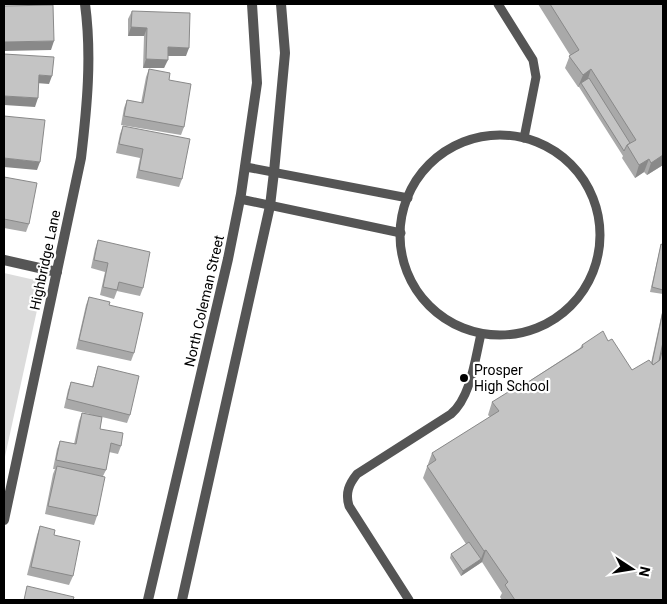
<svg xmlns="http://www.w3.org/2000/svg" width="667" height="604" font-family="Roboto,sans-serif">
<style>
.green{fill:#dcdcdc}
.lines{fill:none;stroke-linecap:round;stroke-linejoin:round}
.service{stroke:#555;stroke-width:9}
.minor{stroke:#555;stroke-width:10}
.tertiary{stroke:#555;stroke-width:10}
.wall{fill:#a9a9a9}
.shaded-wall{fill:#898989}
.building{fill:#c4c4c4;stroke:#898989}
.poi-dot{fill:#000;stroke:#fff;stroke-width:2}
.labels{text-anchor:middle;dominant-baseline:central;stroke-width:4.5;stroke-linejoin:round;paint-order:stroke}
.street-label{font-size:14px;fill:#000;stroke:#fff}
.poi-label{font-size:14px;fill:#000;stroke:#fff;text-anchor:start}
</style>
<rect width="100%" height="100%" fill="#fff"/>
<polygon class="green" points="4,273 35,280 41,292 4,461"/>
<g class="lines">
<g class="service">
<polyline points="498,4 533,60 536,77 524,138"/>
<circle cx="500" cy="235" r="100"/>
<polyline points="246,167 408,198"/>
<polyline points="240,199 401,233"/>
<path d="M409,600L349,506C345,493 349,484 357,474L451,414C471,397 475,359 481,334"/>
</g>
<g class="minor">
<polyline points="4,260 57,272"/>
<path d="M4,520L81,158C87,107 92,56 85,4"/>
</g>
<g class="tertiary">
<polyline points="148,600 228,259 241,194 257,83 252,4"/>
<polyline points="182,600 270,206 274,172 285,53 281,4"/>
</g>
</g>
<g class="wall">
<polygon points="538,4 663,4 663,165 647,175 644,172 635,178 622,158 623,156 579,87 578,87 565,68 570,55"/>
<polygon points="132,11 186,56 168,56 164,68 143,68 144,36 128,36 128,19"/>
<polygon points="149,69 169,80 184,127 181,135 121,125 124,108 127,100 141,103 146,77"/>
<polygon points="123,126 182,179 179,187 136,178 140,158 116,153 120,134"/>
<polygon points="4,177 29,224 26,232 4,228"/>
<polygon points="98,240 143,288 140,296 117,291 114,299 100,295 105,272 91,268 95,249"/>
<polygon points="661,244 663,245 663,294 650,292"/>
<polygon points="89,297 109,305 134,353 131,361 76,349 86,305"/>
<polygon points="663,308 663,600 502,600 500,597 502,593 482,562 461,576 450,558 451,554 466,544 423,478 432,453 490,417 488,415 492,402 514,391 580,348 582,345 608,341 632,370 651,363"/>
<polygon points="98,366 130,415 127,423 102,417 100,429 121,446 118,454 109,452 106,470 103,476 97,516 94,525 45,514 53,474 55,469 53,469 57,449 60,441 74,444 79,421 82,413 94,415 64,408 68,390 71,382 92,387"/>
<polygon points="40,526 73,576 69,585 27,575 37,535"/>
</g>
<g class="shaded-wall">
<polygon points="131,27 147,28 144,36 128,36"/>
<polygon points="54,41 51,50 4,51 4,42"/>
<polygon points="168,47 189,48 186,56 165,56"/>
<polygon points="146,59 168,60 164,68 143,68"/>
<polygon points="591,69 587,82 581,83 578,87 583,75"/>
<polygon points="39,75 52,76 49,84 36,83"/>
<polygon points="4,96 38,98 35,107 4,105"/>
<polygon points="663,155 663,165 647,175 651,163"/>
<polygon points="4,158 40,162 37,170 4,167"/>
<polygon points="649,159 644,172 635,178 639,165"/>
<polygon points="486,550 482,562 479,564 484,551"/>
<polygon points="481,559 479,564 461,576 463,571"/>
</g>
<g class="building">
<polygon points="550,4 663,4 663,155 651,163 649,159 639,165 627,145 636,140 591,69 583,75 569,56 579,50"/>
<polygon points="53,5 54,41 4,42 4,6"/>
<polygon points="132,11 190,13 189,48 168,47 168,60 146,59 147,28 131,27"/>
<polygon points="4,54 54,57 52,76 39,75 38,98 4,96"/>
<polygon points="149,69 170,73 169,80 191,84 184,127 124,116 127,100 143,103"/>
<polygon points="589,78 630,143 627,145 624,151 581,83"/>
<polygon points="4,116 45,120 40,162 4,158"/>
<polygon points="123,126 190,139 182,179 139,170 143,149 119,144"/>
<polygon points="4,177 37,183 29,224 4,219"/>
<polygon points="98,240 150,252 143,288 119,282 117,290 103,287 108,263 94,260"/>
<polygon points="661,244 663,245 663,290 652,287"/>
<polygon points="89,297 110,302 109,305 143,313 134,353 79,340"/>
<polygon points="663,311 663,342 659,361 653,365 652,363"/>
<polygon points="603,331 608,341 612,339 632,370 649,360 653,365 660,360 663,347 663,600 515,600 505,585 508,582 486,550 484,551 427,466 436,460 432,453 499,411 492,402 513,389 514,391 583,347 582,345"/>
<polygon points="98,366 139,376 130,415 67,399 71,382 93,387"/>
<polygon points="82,413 102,417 100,429 123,433 121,446 111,443 106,470 56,460 60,441 76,444"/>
<polygon points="57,466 105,477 97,516 48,506"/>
<polygon points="40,526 55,530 54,535 80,541 73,576 31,567"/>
<polygon points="469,542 481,559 463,571 451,554"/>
<polygon points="27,586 74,597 73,600 24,600"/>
</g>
<circle class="poi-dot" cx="464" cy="378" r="5"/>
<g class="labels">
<g class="street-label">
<text transform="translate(45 260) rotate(-78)">Highbridge Lane</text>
<text transform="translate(204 301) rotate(-77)">North Coleman Street</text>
</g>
<g class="poi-label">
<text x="474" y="370">Prosper<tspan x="474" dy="16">High School</tspan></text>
</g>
</g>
<rect width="667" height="604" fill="none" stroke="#000000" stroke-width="10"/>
<g transform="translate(632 569) rotate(102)" stroke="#ffffff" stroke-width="4" paint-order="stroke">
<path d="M0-4L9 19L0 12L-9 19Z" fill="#000000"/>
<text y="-8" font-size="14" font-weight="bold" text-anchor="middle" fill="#000000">N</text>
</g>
</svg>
